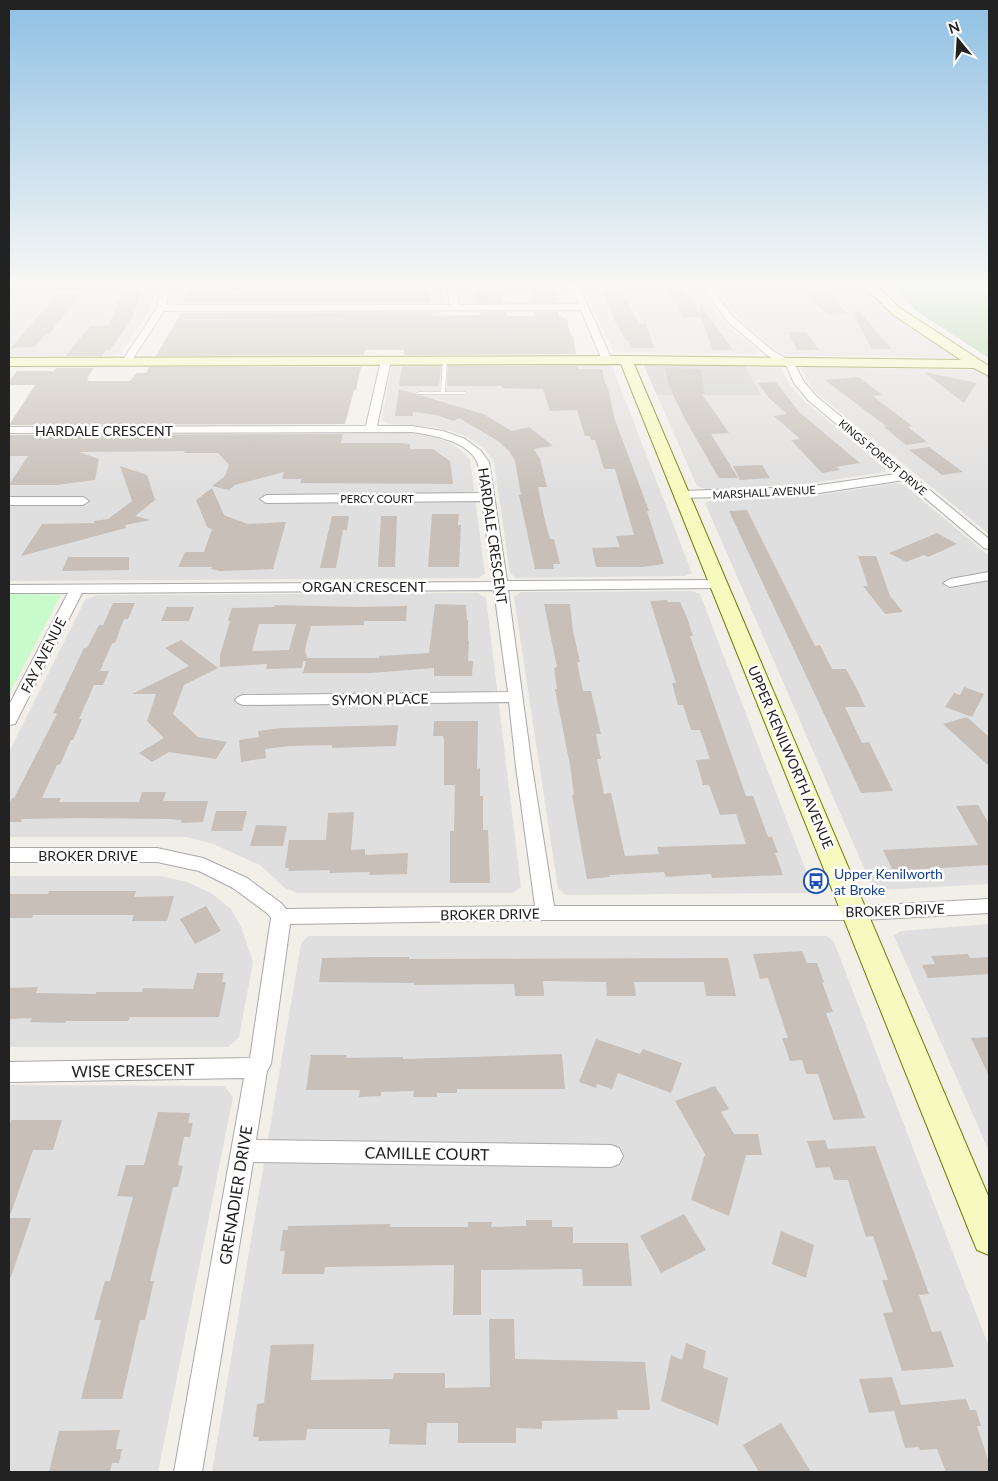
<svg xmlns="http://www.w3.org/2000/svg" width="998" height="1481" font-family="Lato,sans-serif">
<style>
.residential{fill:#e0dfdf}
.religious{fill:#d0d0d0}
.forest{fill:#add19e}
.park{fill:#c8facc}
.building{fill:#c7bfb8;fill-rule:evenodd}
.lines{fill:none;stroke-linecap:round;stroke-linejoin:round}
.lane-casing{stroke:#a9a9a9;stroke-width:1}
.street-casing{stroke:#a9a9a9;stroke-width:2}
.secondary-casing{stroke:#707d05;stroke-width:2}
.lane{fill:#fff;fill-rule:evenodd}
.street{fill:#fff;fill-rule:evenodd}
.secondary{fill:#f7fabf;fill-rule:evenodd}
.labels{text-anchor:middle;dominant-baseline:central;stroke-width:5;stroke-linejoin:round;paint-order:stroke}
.far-street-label{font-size:11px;fill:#222;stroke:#fff}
.street-label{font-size:14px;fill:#222;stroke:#fff}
.transit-label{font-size:14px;fill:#164399;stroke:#fff;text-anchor:start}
.near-street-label{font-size:16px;fill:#222;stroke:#fff}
</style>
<rect width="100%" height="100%" fill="#f2efe9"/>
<g class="residential">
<polygon points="9,286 158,286 149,312 121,353 115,355 9,356"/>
<polygon points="174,286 441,286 444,301 435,304 173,304 169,303"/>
<polygon points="459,286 566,286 573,302 569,304 467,304 462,303"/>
<polygon points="582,286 698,286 724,322 759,352 756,354 618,352 613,350"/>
<polygon points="715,286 863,286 893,312 957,354 957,358 784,355 779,353 740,320"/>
<polygon points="606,365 612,366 692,573 685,576 516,578 510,573 494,462 483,447 463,435 436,427 389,424 382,420 391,367 395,366"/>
<polygon points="647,365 781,368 787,380 799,396 885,469 885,472 805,484 705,489 697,486 644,366"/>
<polygon points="803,367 971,370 985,372 989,375 989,534 813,390 801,369"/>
<polygon points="407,433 427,435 448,442 461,450 470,460 485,574 478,578 9,581 9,435"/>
<polygon points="896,483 904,485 989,556 989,884 881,890 871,884 705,503 712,500 813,496"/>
<polygon points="691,591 700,594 813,889 807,893 566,895 558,889 514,597 521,592"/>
<polygon points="478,593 486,598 521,887 512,893 297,893 285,888 260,865 213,844 187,837 9,837 9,752 85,600 97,595"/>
<polygon points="9,876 161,876 187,882 211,893 231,909 241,927 253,962 239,1037 228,1047 9,1047"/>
<polygon points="989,924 989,1151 894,936 901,931"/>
<polygon points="308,936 827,936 834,942 989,1347 989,1472 212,1472 301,944"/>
<polygon points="9,1085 224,1086 233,1097 158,1472 9,1472"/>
</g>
<polygon class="religious" points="647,365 745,366 761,395 657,395 644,366"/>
<polygon class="forest" points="894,286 989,286 989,358 916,311"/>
<polygon class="park" points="9,594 61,595 9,694"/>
<g class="building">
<polygon points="405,286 426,286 431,303 184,303 188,290 230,289 228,294 264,292 406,293"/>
<polygon points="530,286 549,286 550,288 554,288 556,302 532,303 530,296 534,296"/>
<polygon points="600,286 613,286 616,290 619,290 623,294 639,324 646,323 654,348 631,348 628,340 625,340 617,322 615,322"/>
<polygon points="664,286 681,286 701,315 699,309 702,307 733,350 713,350 701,317 683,317"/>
<polygon points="475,288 489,288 491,294 500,294 503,303 477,303"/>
<polygon points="140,290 138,295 141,295 131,320 110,350 106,350 102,356 66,356 90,326 108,326 123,291"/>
<polygon points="826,291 848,314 828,315 804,292"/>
<polygon points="82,293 49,334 46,334 35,347 11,348 57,294"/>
<polygon points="859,310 879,335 892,349 872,349 853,314"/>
<polygon points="432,312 433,316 480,315 479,312 506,312 507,316 535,316 534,312 558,312 559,316 567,319 569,330 570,330 571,336 573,336 576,354 404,355 404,350 365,350 364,355 156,356 181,313"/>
<polygon points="788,332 806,332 819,350 797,350"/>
<polygon points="441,366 439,386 399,386 402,367"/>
<polygon points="448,366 578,366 578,369 602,369 605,384 607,384 615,420 649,511 647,511 664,564 642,567 596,567 592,548 620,547 616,536 634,535 615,469 604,469 595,440 591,440 590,436 585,436 577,410 550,411 543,389 502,388 502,386 447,386"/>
<polygon points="149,367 361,367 356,390 354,390 345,424 9,425 35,385 9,385 9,381 17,371 54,371 57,368 94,368 87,378 89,378 87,381 130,381 137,373 146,373"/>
<polygon points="665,368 700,369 705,394 702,394 729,433 711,434 738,478 719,478 686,421 673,395 671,388 669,388"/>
<polygon points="924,372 977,383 964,403"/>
<polygon points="859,377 882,395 873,396 912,426 908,427 927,442 906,445 884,427 886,426 825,380"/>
<polygon points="776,382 799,412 860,463 836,467 840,470 822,473 791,440 800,439 774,416 787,414 769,398 758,383"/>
<polygon points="399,389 483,414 512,431 529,427 553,446 534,449 540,459 547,487 538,487 545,521 550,539 554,539 560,564 553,564 554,569 535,569 519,495 521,495 515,461 509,451 498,441 459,418 454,421 436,415 413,412 413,416 395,416"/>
<polygon points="343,434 341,443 399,443 410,444 410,449 433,449 450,461 453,484 300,483 302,479 282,479 284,472 235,485 229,490 212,486 225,476 229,465 218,453 184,453 185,451 79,452 99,459 95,480 57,485 9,485 28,456 9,456 9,435"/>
<polygon points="929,447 963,472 942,475 909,450"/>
<polygon points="762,465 770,478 740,480 733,466"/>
<polygon points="120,466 147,475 155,500 135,516 151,520 125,525 126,528 21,556 42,524 94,523 94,521 108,519 132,501"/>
<polygon points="212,488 224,515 248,524 286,522 273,569 220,571 211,569 212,567 178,567 185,552 204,552 212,529 207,527 196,500"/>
<polygon points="747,510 815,646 820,645 832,669 846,669 859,693 865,707 845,707 862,743 869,742 893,791 861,793 729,511"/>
<polygon points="432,514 459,514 458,525 461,525 459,567 428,567"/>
<polygon points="332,516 349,516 347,530 343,530 336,568 320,568"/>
<polygon points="381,516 397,516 395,567 378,567"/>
<polygon points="937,533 957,544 928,557 924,555 906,562 889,553"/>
<polygon points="858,556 876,556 890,596 903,612 885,614 863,586 868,586"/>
<polygon points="68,557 129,557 129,570 62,571"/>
<polygon points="667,600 668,602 680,602 688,620 693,636 690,636 746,796 753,796 768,837 772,837 778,853 775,853 783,875 712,878 711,874 666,877 664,872 609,875 610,877 587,879 572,795 574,795 570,765 555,689 557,689 554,668 557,667 544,604 570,604 573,631 580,662 577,662 583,691 591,691 601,734 596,734 601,759 597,759 604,794 611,793 625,856 659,854 657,847 746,844 736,814 720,815 709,785 703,785 696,760 710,759 700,730 691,730 683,705 678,705 672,683 676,683 650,601"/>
<polygon points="113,603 135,603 128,619 124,619 115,643 112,643 100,671 109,671 103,685 94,685 79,719 82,719 73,740 71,740 60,765 57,765 42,798 61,798 59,802 139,802 142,792 166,792 163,801 208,801 203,822 181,823 182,820 169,819 80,818 22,819 21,822 9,822 9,804 12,798 14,798 57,714 53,713 84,648 87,648 99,625 103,625"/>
<path d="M435,604L466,605L467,620H468V641H469L468,661H473L472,676H434V668L371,673H303L306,661H303L302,668L266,669L267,664L220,667V655L230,621H228L232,608L274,607L275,605L356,607L407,606L406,621H364V625L311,626L305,650L307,658H379V656L429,653ZM259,624H296L289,650L252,651Z"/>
<polygon points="167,607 194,607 189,621 161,621"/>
<polygon points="181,640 218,668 184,685 173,714 198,737 227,742 216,759 169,752 152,762 139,753 164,738 147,721 156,694 132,694 189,666 165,648"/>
<polygon points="964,687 984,694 972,717 945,707 954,693 960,695"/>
<polygon points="967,717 989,737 989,766 943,724"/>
<polygon points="434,721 478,721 477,769 480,768 480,796 483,796 483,830 488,830 490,883 450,883 450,831 454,831 455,785 444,785 444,739 443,736 433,736"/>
<polygon points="398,725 396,746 332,748 332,745 290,746 265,749 266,758 241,762 239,740 259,737 258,731 282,728"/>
<polygon points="978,805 989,824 989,865 893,871 883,850 978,845 956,806"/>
<polygon points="216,811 247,811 242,831 211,831"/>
<polygon points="354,812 351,850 365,849 365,855 408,853 407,874 369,875 370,872 329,873 330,870 288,871 289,868 285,868 289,840 326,840 328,813"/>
<polygon points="256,825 287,826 283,846 250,846"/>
<polygon points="49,891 136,891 134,897 174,896 167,921 132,921 134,915 33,915 32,918 9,918 9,894 48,894"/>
<polygon points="206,906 221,931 195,944 180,919"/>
<polygon points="802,951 807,963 817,963 824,982 822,982 833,1012 826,1013 865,1118 833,1120 818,1074 806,1074 802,1060 790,1061 782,1038 788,1038 768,978 760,979 753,954"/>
<polygon points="968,954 970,958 989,957 989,974 928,978 922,965 935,964 931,956"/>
<polygon points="372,957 409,957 409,959 728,958 736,996 706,996 704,982 634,982 636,996 607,996 606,982 543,981 544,996 515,996 514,984 414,985 414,983 319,982 322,958"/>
<polygon points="197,973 224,973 222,982 226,982 219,1017 130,1017 128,1021 66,1021 65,1023 30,1022 32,1018 9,1019 9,988 38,987 36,993 96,994 96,992 142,992 143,988 193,989"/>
<polygon points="989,1037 989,1076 971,1038"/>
<polygon points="596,1039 640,1054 643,1049 682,1063 671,1093 618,1073 612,1089 597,1084 596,1088 579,1082"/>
<polygon points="562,1054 565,1089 457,1089 457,1093 437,1093 437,1097 413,1097 414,1091 381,1092 381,1096 359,1097 360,1090 306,1090 311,1055 347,1055 346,1058 403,1057 403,1059"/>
<polygon points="715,1086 729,1109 721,1112 734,1134 758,1134 761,1150 762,1155 746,1155 729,1216 691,1200 705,1154 675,1101"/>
<polygon points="158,1112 190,1113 188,1123 193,1123 190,1137 184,1137 178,1165 183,1166 178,1187 173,1187 150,1281 154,1281 145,1320 140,1320 122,1399 81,1399 101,1320 94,1320 105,1281 110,1281 133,1197 117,1196 126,1165 144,1165"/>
<polygon points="11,1120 62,1120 53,1150 33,1150 11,1213 9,1213 9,1126"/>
<polygon points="825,1140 828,1149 875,1146 929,1294 919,1295 932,1332 941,1331 954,1367 902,1371 883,1313 893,1312 882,1280 888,1280 873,1236 866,1237 848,1180 834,1180 830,1167 816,1168 807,1141"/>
<polygon points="684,1214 706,1250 661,1273 640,1236"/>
<polygon points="9,1218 31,1218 11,1277 9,1277"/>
<polygon points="526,1220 552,1220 552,1227 573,1227 573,1243 628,1243 632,1286 583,1286 582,1269 481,1270 481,1315 453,1315 454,1265 325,1267 324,1274 282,1274 285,1251 280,1251 283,1230 288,1230 288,1226 390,1224 390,1227 468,1227 468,1222 492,1222 491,1227 526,1226"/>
<polygon points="781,1231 814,1245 806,1278 772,1264"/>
<polygon points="489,1319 514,1319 515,1359 645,1362 650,1410 617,1410 618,1419 542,1421 542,1429 516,1428 516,1443 458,1443 458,1423 427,1423 426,1445 389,1444 390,1429 307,1429 306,1440 258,1441 259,1437 253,1437 257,1404 264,1403 271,1345 314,1344 311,1380 393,1379 394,1373 445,1373 445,1388 490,1387"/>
<polygon points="686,1343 706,1351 703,1368 728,1378 718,1425 661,1401 671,1355 682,1360"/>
<polygon points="892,1377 901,1405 966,1399 970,1410 976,1410 981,1426 977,1426 989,1463 989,1472 946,1472 937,1449 920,1450 919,1447 905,1448 894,1411 869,1413 859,1379"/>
<polygon points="781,1423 811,1472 759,1472 743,1445"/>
<polygon points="120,1430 116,1449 122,1449 119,1463 112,1463 110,1472 49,1472 59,1431"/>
</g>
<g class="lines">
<defs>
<polygon id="lane" points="443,358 447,359 445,392 466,392 466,394 418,394 418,392 441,392"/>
<g id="street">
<polygon points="162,286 170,286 166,305 450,305 447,286 455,286 459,305 579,304 571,286 579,286 612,360 607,363 602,360 581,310 164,311 130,363 124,363 122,361 156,310"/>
<polygon points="702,286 710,286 733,317 773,351 794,363 804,382 816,396 989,539 989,549 984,548 904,480 806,495 677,498 675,495 681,491 806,487 896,474 808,400 794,383 787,367 767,355 727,321"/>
<path d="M386,357L391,360L377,426H412L443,431L465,439L481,451L489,462L507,581L719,580L726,584L719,588L508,590L532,767L554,906H863L989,899V913L863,920H546L290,924L271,1064L267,1071L256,1140L611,1145L619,1148L623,1156L619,1164L611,1167L253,1162L202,1472H174L244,1078L9,1082V1062L250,1058L271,918L267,913L233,888L199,871L157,862H9V848H157L203,858L247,878L281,903L286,909L535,906L516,767L509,702L243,705L238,703L235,700L238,697L243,695L508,692L494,590L82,593L17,720L15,724L9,725V705L68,593H9V585L493,582L482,501L266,503L260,499L266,495L481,493C480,484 481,471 477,462C468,441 432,435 412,432L9,433V427L366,426L381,360Z"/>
<polygon points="9,497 83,497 89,501 83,505 9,505"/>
<polygon points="989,572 989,580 950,587 943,583 950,579"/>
</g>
<polygon id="secondary" points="864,286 877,286 900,308 989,366 989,376 974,368 634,364 989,1198 989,1255 977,1250 972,1238 621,364 9,366 9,358 626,356 961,360 892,314"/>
</defs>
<use href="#lane" class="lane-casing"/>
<use href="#street" class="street-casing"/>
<use href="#secondary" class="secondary-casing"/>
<use href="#lane" class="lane"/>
<use href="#street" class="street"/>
<use href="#secondary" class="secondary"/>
</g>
<linearGradient id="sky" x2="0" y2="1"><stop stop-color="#8fc0e4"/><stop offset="0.58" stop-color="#f9f8f5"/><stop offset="1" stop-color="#f9f8f5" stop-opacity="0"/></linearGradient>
<rect width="998" height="493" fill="url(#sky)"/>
<defs>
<symbol id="bus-ring" viewBox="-11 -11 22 22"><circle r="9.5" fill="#fff" stroke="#1a4fb4" stroke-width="1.5"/><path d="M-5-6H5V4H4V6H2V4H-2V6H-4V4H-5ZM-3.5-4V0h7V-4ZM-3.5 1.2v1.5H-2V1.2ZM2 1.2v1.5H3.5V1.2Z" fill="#1a4fb4"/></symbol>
</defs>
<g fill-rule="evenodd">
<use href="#bus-ring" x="802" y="867" width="28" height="28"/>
</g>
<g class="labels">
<g class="far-street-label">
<text transform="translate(883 457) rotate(40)">KINGS FOREST DRIVE</text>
<text transform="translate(764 492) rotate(-3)">MARSHALL AVENUE</text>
<text x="377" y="498">PERCY COURT</text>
</g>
<g class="street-label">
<text x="104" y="430">HARDALE CRESCENT</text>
<text transform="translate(493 536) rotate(82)">HARDALE CRESCENT</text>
<text x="364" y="586">ORGAN CRESCENT</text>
<text transform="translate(43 655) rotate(-63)">FAY AVENUE</text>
<text transform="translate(380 699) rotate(-1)">SYMON PLACE</text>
<text transform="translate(791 757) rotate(67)">UPPER KENILWORTH AVENUE</text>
<text x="88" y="855">BROKER DRIVE</text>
<text transform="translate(895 910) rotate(-2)">BROKER DRIVE</text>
<text transform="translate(490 914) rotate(-1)">BROKER DRIVE</text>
</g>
<g class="transit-label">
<text x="834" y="873">Upper Kenilworth<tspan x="834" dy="16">at Broke</tspan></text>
</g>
<g class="near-street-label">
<text transform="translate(133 1070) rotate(-1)">WISE CRESCENT</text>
<text transform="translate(427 1153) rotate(1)">CAMILLE COURT</text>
<text transform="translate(235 1195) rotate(-81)">GRENADIER DRIVE</text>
</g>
</g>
<rect width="998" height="1481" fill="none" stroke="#222222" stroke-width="20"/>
<g transform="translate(958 40) rotate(342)" stroke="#ffffff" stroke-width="4" paint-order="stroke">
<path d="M0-4L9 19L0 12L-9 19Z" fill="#222222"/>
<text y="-8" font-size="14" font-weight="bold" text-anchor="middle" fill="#222222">N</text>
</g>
</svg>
